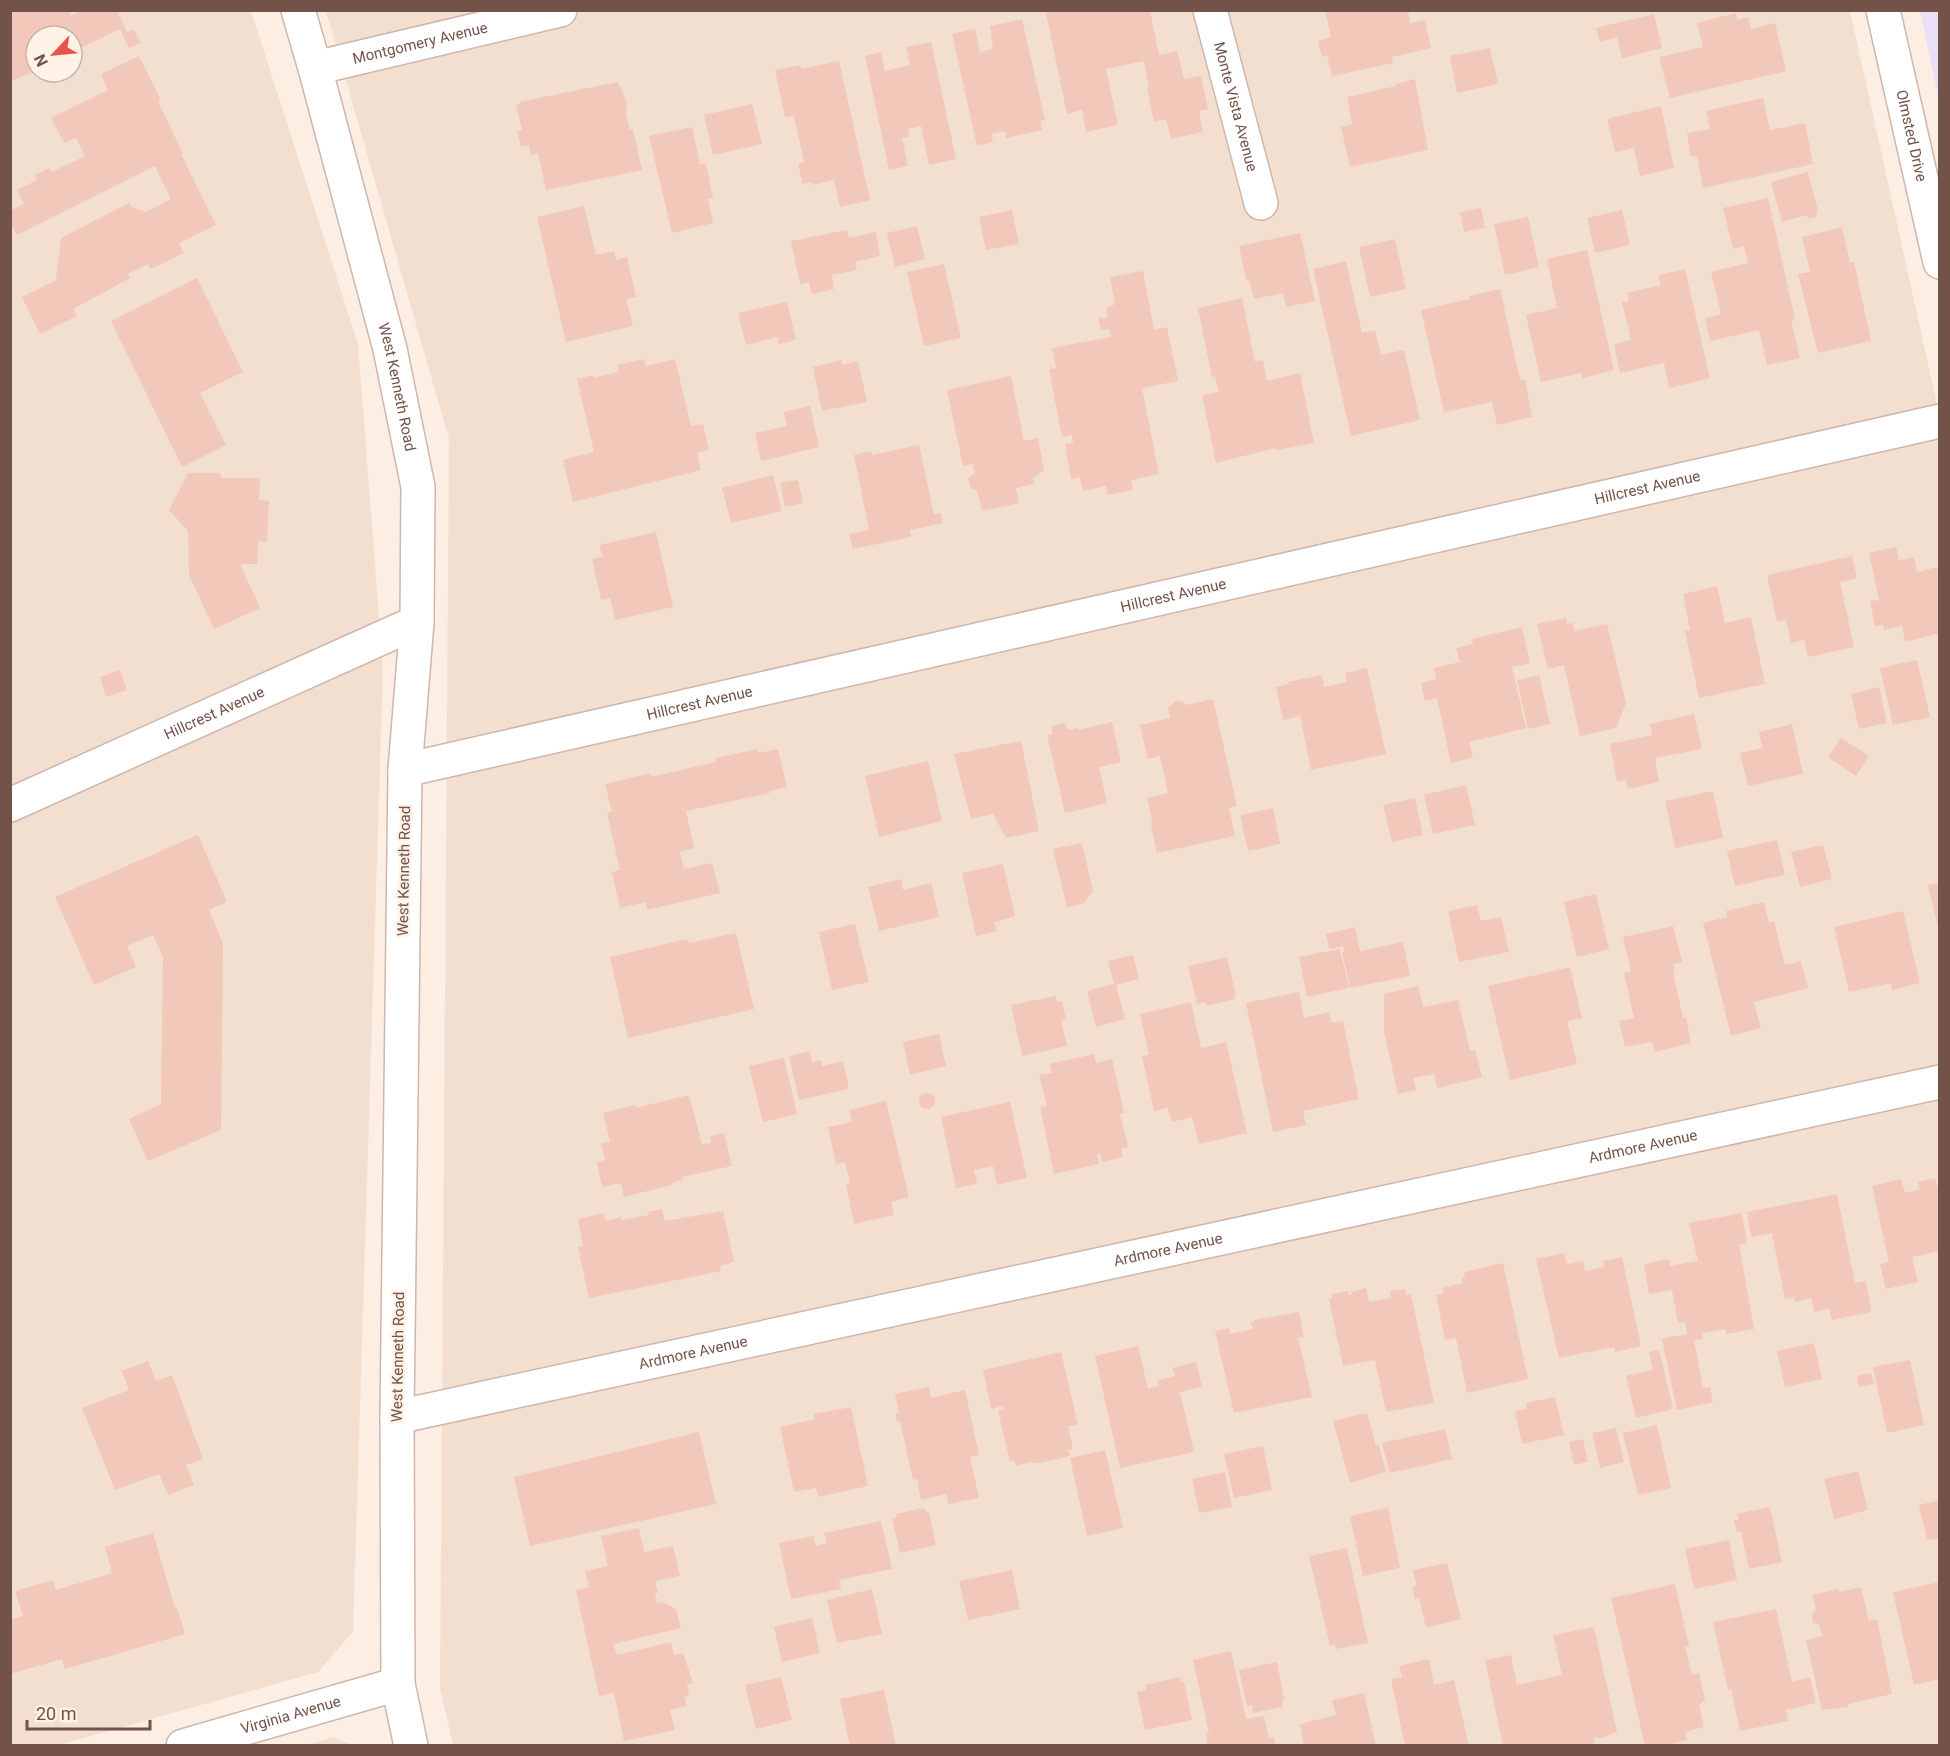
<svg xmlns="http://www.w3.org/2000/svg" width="1950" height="1756" font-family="Roboto,sans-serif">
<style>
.residential{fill:#f3dfd0;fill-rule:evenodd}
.education{fill:#ebdff8}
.building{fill:#f1c8ba}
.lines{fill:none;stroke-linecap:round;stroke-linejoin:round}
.minor-casing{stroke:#cfb6ac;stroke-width:36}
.tertiary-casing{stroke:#cfb6ac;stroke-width:36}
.minor{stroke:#fff;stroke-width:33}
.tertiary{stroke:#fff;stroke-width:33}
.labels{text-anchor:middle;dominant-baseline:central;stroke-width:5;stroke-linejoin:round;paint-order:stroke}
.street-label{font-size:15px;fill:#725249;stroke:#fff2e7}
</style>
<rect width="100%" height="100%" fill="#fceee2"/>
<g class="residential">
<path d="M11,11H251L358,344L383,668L353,1632L318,1672L59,1745L11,1746ZM36,36H72V72H36Z"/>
<polygon points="326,11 1850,11 1940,418 1939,1745 453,1745 440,1688 449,439"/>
<polygon points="334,1737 352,1745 306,1745"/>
</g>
<polygon class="education" points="1920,11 1939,11 1939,100"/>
<g class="building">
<polygon points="10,10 69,10 71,16 81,10 117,10 127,32 134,29 141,43 129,48 120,29 72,52 72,36 36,36 36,70 10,82"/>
<polygon points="1058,10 1106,10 1107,12 1150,10 1159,55 1177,51 1184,79 1201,76 1208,109 1199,111 1203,132 1171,139 1166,119 1154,122 1147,88 1149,87 1144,61 1106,69 1118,125 1086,132 1082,110 1067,114 1046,13"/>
<polygon points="1325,10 1408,10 1410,23 1425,20 1431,48 1392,57 1393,63 1332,76 1327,55 1322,57 1318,41 1331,37"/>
<polygon points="1736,13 1737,20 1748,17 1751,29 1775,23 1786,71 1670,98 1659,57 1703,47 1697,23"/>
<polygon points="1654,14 1662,48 1622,58 1617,37 1600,42 1596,28"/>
<polygon points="1022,19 1045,120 1040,121 1042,130 1006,138 1005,131 991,134 993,142 977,146 952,34 975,29 980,52 993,49 990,26"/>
<polygon points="931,42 956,159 929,165 921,126 908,129 910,137 902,138 908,166 889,170 865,56 881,52 885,71 910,65 906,47"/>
<polygon points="1490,48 1498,84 1457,93 1450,56"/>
<polygon points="139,56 161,100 158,101 183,154 181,154 216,225 179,243 184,253 151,269 148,264 128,274 130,278 73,309 77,316 40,334 22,297 56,280 61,238 129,203 131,207 146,212 171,199 155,166 17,235 10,222 10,211 24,204 17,190 37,180 35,175 49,168 52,172 85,156 76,138 64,143 51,118 108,90 101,74"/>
<polygon points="839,61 870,200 840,207 834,180 813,185 812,182 803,184 798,164 804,162 794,116 785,117 775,70 801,65 801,69"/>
<polygon points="1415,79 1428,150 1350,167 1341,127 1352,124 1347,97 1396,86 1396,84"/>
<polygon points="618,82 627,103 626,114 630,130 633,129 642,170 546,190 538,153 531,155 529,145 521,147 517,131 522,130 516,105 520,104 519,102"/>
<polygon points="1763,98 1770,130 1805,123 1813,164 1703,188 1697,156 1691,157 1687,133 1710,129 1706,111"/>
<polygon points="752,104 762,144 713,155 704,115"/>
<polygon points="1661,106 1674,168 1640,176 1634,148 1615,152 1607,119"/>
<polygon points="692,127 700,164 706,163 713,198 708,199 713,223 672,233 649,136"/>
<polygon points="1808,172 1818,211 1816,211 1817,217 1809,219 1807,215 1782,222 1771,182"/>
<polygon points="1768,198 1795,319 1791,320 1800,358 1767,365 1759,330 1710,341 1705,318 1721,314 1711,272 1748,263 1744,246 1733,249 1723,208"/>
<polygon points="584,206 596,255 614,251 616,260 627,257 636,297 626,299 633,326 566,342 537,217"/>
<polygon points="1481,208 1485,228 1464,232 1460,212"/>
<polygon points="1012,210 1019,244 986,250 979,217"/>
<polygon points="1622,210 1630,245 1595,253 1587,218"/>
<polygon points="1528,217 1539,267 1505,275 1494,224"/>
<polygon points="917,226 925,259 895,267 887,233"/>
<polygon points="1842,227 1850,263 1854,262 1871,341 1818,353 1798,274 1810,272 1802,237"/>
<polygon points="847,230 849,238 876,232 880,256 855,262 857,270 832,275 834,289 812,294 809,282 800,284 791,241"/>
<polygon points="1300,233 1315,301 1286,307 1283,293 1254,299 1249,279 1246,280 1239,246"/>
<polygon points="1395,239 1406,289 1370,297 1359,247"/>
<polygon points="1587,250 1614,370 1582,378 1582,373 1541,382 1526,315 1557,308 1547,259"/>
<polygon points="1346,261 1362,333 1375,330 1381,355 1404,350 1420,420 1351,436 1313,269"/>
<polygon points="944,264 961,338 924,346 907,272"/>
<polygon points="1685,269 1710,378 1669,388 1664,363 1620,373 1614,344 1631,340 1622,302 1629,301 1627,293 1661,285 1658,275"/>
<polygon points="1143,271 1154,330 1167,327 1178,381 1142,388 1159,474 1131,480 1133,490 1108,495 1106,486 1083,491 1080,477 1071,479 1065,444 1073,443 1072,435 1062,437 1049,369 1056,368 1052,348 1111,337 1109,329 1101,330 1098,318 1108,317 1106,309 1115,304 1110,277"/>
<polygon points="197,278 243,372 200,393 226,445 182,467 111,321"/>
<polygon points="1500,289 1520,380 1525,379 1532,417 1497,425 1492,402 1444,412 1421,310 1469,299 1469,296"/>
<polygon points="1242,298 1255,362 1263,360 1267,381 1300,373 1314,443 1276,450 1275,448 1216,463 1202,395 1219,392 1215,376 1212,377 1198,308"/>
<polygon points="787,302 796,340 779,344 777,337 746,345 738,313"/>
<polygon points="644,359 646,366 675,359 691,426 703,424 709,450 697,453 701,470 573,502 563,460 594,452 577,379 593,375 594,378 619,372 617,365"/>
<polygon points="842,360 842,365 858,361 867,402 822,411 813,367"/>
<polygon points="1011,376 1024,441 1038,438 1044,470 1033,478 1034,484 1016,488 1019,503 982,511 977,491 971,488 968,478 975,473 973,464 963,466 947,390"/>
<polygon points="810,406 819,447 761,461 755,433 787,426 784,412"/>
<polygon points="919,445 934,514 941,513 943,523 910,530 911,537 853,549 849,534 869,530 854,455 871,451 872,455"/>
<polygon points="188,473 220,473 221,478 260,478 259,500 269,501 267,542 258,541 257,564 240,564 260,608 214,629 189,575 188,531 169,510"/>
<polygon points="773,475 782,511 731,523 722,488"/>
<polygon points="798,480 803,503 785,507 780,483"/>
<polygon points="656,532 673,607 615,620 610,598 601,600 592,559 603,557 599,545"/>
<polygon points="1896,547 1899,560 1914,557 1917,572 1937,567 1940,578 1940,633 1905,642 1902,626 1884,630 1883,625 1875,626 1870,601 1879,600 1869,553"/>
<polygon points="1852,556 1857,578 1840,582 1854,647 1808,657 1804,640 1791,643 1786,620 1777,622 1767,575"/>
<polygon points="1717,586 1725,623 1751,617 1765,684 1699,698 1685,631 1690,630 1683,594"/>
<polygon points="1566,618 1567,624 1573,623 1574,631 1607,624 1626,703 1616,728 1580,736 1564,665 1548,669 1537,624"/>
<polygon points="1522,627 1530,663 1512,667 1526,728 1469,742 1473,757 1451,763 1437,698 1425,701 1421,683 1436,679 1434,668 1460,662 1456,648 1473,644 1472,639"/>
<polygon points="1917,660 1930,717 1893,725 1880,668"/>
<polygon points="1367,668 1386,754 1311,770 1300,716 1283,720 1276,687 1289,684 1288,682 1322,675 1324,687 1347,682 1345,673"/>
<polygon points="120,670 127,690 106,697 100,677"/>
<polygon points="1539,675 1550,724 1528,729 1517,680"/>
<polygon points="1879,687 1887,723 1859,729 1851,694"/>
<polygon points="1213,699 1237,806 1229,808 1235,836 1157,853 1151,826 1153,825 1147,798 1168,793 1160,756 1148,759 1140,725 1170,718 1168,708 1175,701 1181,701 1187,705"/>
<polygon points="1694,714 1702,749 1655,758 1659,782 1628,789 1626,780 1617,782 1610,744 1652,735 1650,724"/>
<polygon points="1112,722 1121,762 1099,767 1107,803 1065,813 1047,735 1053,734 1051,726 1065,723 1068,730 1078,728 1078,730"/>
<polygon points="1792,724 1803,774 1748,786 1740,753 1762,748 1759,732"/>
<polygon points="1841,738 1869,756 1856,776 1828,757"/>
<polygon points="1021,741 1039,831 1006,838 993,814 971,819 954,754"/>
<polygon points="758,749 759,753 778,749 787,787 769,791 770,793 686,811 694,848 680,852 684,869 712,863 720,893 647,910 646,902 620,908 612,872 620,870 607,813 612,812 605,784 651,773 651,777 716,762 715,758"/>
<polygon points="928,761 942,821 879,837 865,776"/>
<polygon points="1466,785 1475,825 1433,834 1424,795"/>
<polygon points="1713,791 1723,838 1675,848 1665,801"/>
<polygon points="1415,798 1423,835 1392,842 1383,805"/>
<polygon points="1273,808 1280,844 1248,851 1240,815"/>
<polygon points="198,835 227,902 209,910 223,944 221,1130 148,1161 129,1119 161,1104 163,957 153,935 127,946 136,967 94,985 55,897"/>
<polygon points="1777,840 1785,875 1735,886 1727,851"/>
<polygon points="1082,843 1093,891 1083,904 1067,907 1053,849"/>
<polygon points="1823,845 1832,879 1800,887 1791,852"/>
<polygon points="1003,864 1015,916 994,923 997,931 976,936 962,873"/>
<polygon points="901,879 903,890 931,883 939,917 879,931 868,887"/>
<polygon points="1940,883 1940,931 1939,931 1928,885"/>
<polygon points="1596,894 1609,949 1577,957 1564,902"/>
<polygon points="1764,902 1769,923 1774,921 1785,965 1801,961 1808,988 1754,1002 1761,1028 1731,1036 1703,923 1727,917 1726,911"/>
<polygon points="1477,905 1481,921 1501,917 1509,952 1459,962 1448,911"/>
<polygon points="1903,911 1920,983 1892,990 1891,983 1849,992 1834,927"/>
<polygon points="855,924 869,982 832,990 819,932"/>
<polygon points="1673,926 1682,962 1673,964 1675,972 1673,973 1683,1018 1686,1017 1691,1043 1655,1052 1652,1042 1625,1047 1619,1021 1634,1018 1624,973 1631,971 1623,937"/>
<polygon points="1355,927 1360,951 1403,942 1410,976 1350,988 1342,952 1345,952 1343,946 1329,949 1326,934"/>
<polygon points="736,933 754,1009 628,1038 610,957 687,939 689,943"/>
<polygon points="1340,949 1349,988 1307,997 1299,957"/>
<polygon points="1133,955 1139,979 1116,985 1125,1019 1096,1027 1087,991 1114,984 1108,961"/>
<polygon points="1227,957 1236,995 1234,995 1235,999 1207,1006 1206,1002 1197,1004 1188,966"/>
<polygon points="1570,967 1582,1018 1567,1021 1577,1064 1510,1080 1488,986"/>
<polygon points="1418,986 1423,1007 1458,1000 1470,1051 1475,1050 1482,1077 1437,1088 1434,1074 1413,1078 1416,1090 1398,1094 1384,1032 1384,994"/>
<polygon points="1299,992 1304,1018 1329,1012 1332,1023 1343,1021 1359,1099 1303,1111 1306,1125 1273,1132 1246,1003"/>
<polygon points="1056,996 1057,1002 1062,1001 1066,1020 1061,1021 1067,1046 1022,1056 1011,1005"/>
<polygon points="1191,1002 1201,1048 1226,1042 1247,1133 1199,1144 1192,1117 1172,1122 1168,1108 1154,1111 1142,1056 1149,1055 1140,1014"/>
<polygon points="939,1034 946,1066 910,1075 903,1042"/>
<polygon points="810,1051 812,1062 821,1060 822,1066 843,1061 849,1089 799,1100 789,1056"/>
<polygon points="1094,1054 1096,1063 1112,1059 1124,1113 1120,1114 1128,1147 1121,1149 1123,1157 1102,1162 1101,1154 1097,1154 1099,1164 1054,1174 1040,1107 1047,1106 1039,1075 1052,1073 1050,1064"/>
<polygon points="784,1058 797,1114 763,1122 749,1066"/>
<circle cx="927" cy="1101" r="8"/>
<polygon points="689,1095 702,1144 711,1143 710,1136 724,1133 732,1166 682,1177 682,1180 671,1183 671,1185 624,1197 621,1183 602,1187 597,1162 605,1160 601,1143 610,1142 603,1113 635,1105 636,1108"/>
<polygon points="886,1101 909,1197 891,1202 894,1215 854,1224 846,1184 850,1183 845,1162 836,1164 828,1127 852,1122 849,1110"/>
<polygon points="1010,1102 1027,1178 997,1185 993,1166 974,1170 977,1184 956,1188 941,1117"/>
<polygon points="1935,1178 1940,1196 1940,1251 1912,1257 1918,1282 1886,1289 1880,1264 1889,1262 1872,1186 1901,1179 1905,1193 1920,1189 1918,1182"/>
<polygon points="1837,1194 1855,1283 1866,1281 1871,1312 1832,1320 1829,1308 1814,1312 1811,1298 1795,1302 1794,1297 1785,1299 1772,1233 1751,1237 1747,1212"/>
<polygon points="662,1209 665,1221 723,1211 734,1262 720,1266 721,1271 589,1298 578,1247 583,1246 578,1219 604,1213 605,1221 621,1217 622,1220 649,1215 648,1212"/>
<polygon points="1742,1213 1747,1243 1739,1244 1754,1329 1726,1334 1726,1329 1702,1333 1703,1339 1694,1340 1703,1388 1710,1387 1713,1402 1677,1410 1662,1339 1687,1334 1685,1322 1678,1323 1672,1290 1649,1294 1644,1264 1669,1259 1670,1266 1698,1261 1689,1223"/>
<polygon points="1564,1253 1567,1264 1583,1261 1585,1271 1604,1267 1603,1261 1622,1257 1641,1346 1615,1352 1614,1347 1559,1358 1536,1259"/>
<polygon points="1503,1263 1528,1379 1467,1393 1456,1338 1445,1340 1436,1295 1444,1293 1443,1288 1463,1283 1462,1278 1465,1277 1464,1272"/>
<polygon points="1366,1288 1369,1302 1391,1298 1390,1291 1405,1289 1406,1295 1411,1294 1434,1403 1386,1412 1375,1360 1343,1366 1329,1299 1332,1298 1331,1294 1348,1291 1348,1295 1352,1294 1351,1292"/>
<polygon points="1299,1312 1304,1337 1298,1338 1312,1397 1234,1413 1215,1331 1229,1328 1231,1334 1253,1329 1251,1322 1254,1322 1254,1320"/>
<polygon points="1814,1343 1822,1379 1785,1387 1777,1351"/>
<polygon points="1138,1346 1148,1389 1159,1386 1158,1380 1175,1376 1172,1368 1196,1362 1202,1387 1180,1392 1194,1452 1120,1468 1095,1356"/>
<polygon points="1659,1350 1673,1409 1636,1418 1626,1376 1653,1370 1649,1352"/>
<polygon points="1061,1352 1078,1425 1068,1426 1073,1449 1068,1450 1070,1456 1039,1463 1029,1462 1016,1466 1014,1460 1010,1462 998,1411 1004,1410 1003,1406 991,1409 983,1370"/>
<polygon points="1910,1360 1924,1425 1887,1433 1873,1367"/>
<polygon points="148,1361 156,1381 172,1375 203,1459 186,1465 194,1485 168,1495 159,1474 115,1490 82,1408 129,1390 122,1371"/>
<polygon points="1871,1373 1874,1384 1859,1387 1857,1376"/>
<polygon points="929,1387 931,1398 965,1390 979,1455 970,1457 979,1498 948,1504 946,1494 921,1500 917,1479 913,1480 900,1421 897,1422 895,1414 899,1413 895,1394"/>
<polygon points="1555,1397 1564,1435 1522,1444 1515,1411 1527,1409 1526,1403"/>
<polygon points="851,1407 868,1486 818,1497 816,1488 794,1492 780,1427 815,1419 814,1414"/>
<polygon points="1367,1413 1376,1446 1379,1445 1386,1472 1350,1483 1333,1421"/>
<polygon points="1657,1425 1671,1488 1638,1495 1623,1433"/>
<polygon points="1616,1428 1624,1462 1600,1468 1592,1433"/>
<polygon points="1445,1429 1452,1459 1390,1473 1382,1443"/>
<polygon points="699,1432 716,1504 530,1546 514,1477"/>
<polygon points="1583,1439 1588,1462 1574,1465 1569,1442"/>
<polygon points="1263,1446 1272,1490 1234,1498 1224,1454"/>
<polygon points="1105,1450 1123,1528 1087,1536 1070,1458"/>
<polygon points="1858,1471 1868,1510 1834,1519 1824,1479"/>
<polygon points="1225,1472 1232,1507 1199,1513 1192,1479"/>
<polygon points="1940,1500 1940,1538 1927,1540 1919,1505"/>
<polygon points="1770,1507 1782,1562 1749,1569 1741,1532 1737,1532 1734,1520 1739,1520 1737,1514"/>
<polygon points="924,1508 926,1512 929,1512 936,1545 900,1553 892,1518 897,1517 896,1514"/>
<polygon points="1388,1508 1400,1568 1363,1576 1350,1516"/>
<polygon points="881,1521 892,1569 839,1580 841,1589 791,1599 779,1543 813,1536 816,1546 827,1543 824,1533"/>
<polygon points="639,1528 644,1552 673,1546 680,1576 655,1581 658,1593 655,1593 657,1603 663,1602 676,1609 681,1628 613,1644 617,1655 671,1642 674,1655 683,1653 693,1683 687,1684 689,1696 684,1697 687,1706 670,1710 675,1730 624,1741 614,1693 599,1696 576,1590 589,1588 585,1571 608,1566 601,1536"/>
<polygon points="153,1533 175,1608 177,1607 185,1634 65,1669 62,1659 10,1674 10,1620 23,1616 15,1591 53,1580 56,1590 112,1573 105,1547"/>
<polygon points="1729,1540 1737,1580 1694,1589 1685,1549"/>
<polygon points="1347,1548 1368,1643 1336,1649 1335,1644 1330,1646 1309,1556"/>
<polygon points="1447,1563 1461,1619 1426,1628 1419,1598 1415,1599 1412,1587 1417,1586 1413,1570"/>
<polygon points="1012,1570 1020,1609 968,1620 959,1581"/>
<polygon points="1940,1582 1940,1679 1914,1685 1893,1592"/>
<polygon points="1675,1584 1689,1646 1685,1647 1692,1675 1699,1673 1705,1700 1699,1705 1704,1727 1685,1732 1687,1740 1670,1744 1671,1746 1645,1746 1611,1598"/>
<polygon points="1861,1587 1869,1621 1877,1619 1892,1694 1848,1704 1848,1707 1822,1710 1806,1640 1822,1636 1819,1624 1813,1623 1812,1614 1816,1610 1812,1595 1838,1589 1839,1592"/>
<polygon points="872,1589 882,1634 837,1643 827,1600"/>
<polygon points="1776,1609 1792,1682 1810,1677 1816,1703 1786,1710 1788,1721 1740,1731 1731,1689 1728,1690 1713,1622"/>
<polygon points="812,1618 820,1653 782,1662 774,1627"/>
<polygon points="1594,1627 1617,1732 1599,1739 1594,1736 1595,1743 1584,1746 1503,1746 1485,1660 1511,1655 1517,1685 1562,1675 1553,1635"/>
<polygon points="1231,1651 1246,1719 1264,1716 1269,1738 1274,1737 1276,1746 1208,1746 1206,1733 1209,1733 1193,1660"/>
<polygon points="1429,1659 1434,1685 1454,1680 1469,1746 1405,1746 1391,1679 1402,1677 1399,1666"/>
<polygon points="1277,1662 1284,1700 1282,1701 1283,1707 1253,1713 1252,1705 1247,1706 1239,1670"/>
<polygon points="781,1677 792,1720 756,1729 745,1685"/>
<polygon points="1180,1677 1181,1682 1184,1682 1192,1720 1145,1730 1137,1692 1146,1690 1145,1685"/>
<polygon points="884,1690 896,1746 850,1746 840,1699"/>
<polygon points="1364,1693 1376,1746 1304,1746 1300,1724 1336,1715 1332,1700"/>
</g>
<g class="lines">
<defs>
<g id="minor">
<path id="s1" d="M1210,10L1261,203"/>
<path id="s2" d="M1883,10L1940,262"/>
<path id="s3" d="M315,68L560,10"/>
<path id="s4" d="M405,770L1940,421"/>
<path id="s5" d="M10,805L417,622"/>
<path id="s6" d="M397,1417L1940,1082"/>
<path id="s7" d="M183,1746L398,1684"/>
</g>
<g id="tertiary">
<path id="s8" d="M298,10L315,68L390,349L418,487L417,622L405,770L397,1417L398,1684L411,1746"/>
</g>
</defs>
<use href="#minor" class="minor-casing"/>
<use href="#tertiary" class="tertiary-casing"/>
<use href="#minor" class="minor"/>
<use href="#tertiary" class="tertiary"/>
</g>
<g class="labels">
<g class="street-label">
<text stroke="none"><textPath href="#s3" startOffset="108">Montgomery Avenue</textPath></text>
<text stroke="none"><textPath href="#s1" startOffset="100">Monte Vista Avenue</textPath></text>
<text stroke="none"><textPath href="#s2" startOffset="129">Olmsted Drive</textPath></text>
<text stroke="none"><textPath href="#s8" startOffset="390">West Kenneth Road</textPath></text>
<text stroke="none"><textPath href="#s4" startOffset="1274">Hillcrest Avenue</textPath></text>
<text stroke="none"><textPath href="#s4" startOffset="788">Hillcrest Avenue</textPath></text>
<text stroke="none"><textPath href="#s4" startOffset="302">Hillcrest Avenue</textPath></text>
<text stroke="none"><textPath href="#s5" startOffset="224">Hillcrest Avenue</textPath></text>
<text transform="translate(404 871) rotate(-89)">West Kenneth Road</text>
<text stroke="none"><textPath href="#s6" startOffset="1275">Ardmore Avenue</textPath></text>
<text stroke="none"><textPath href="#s6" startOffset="789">Ardmore Avenue</textPath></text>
<text stroke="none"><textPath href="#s6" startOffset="303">Ardmore Avenue</textPath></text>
<text transform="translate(398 1357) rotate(-89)">West Kenneth Road</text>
<text stroke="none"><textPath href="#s7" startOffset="112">Virginia Avenue</textPath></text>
</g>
</g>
<rect width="1950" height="1756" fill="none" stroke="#725249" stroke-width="24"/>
<g transform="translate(54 54) rotate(244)"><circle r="28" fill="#fff2e7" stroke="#c7b2a8" stroke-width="1.5"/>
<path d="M0-4.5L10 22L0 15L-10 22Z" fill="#e45648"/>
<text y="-9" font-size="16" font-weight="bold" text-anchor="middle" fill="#725249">N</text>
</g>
<path d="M27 1720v9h123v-9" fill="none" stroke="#725249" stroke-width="3"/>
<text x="36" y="1720" font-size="18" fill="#725249" stroke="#fff2e7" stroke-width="4.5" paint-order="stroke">20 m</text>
</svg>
